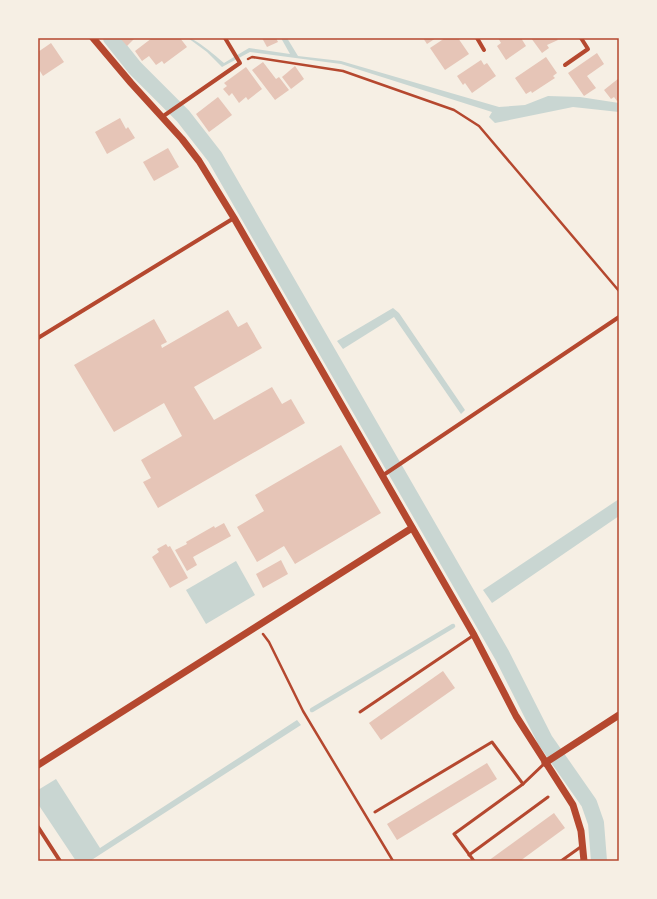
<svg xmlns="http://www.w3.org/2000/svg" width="657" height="899" font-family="'Public Sans',sans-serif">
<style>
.water{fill:#c9d6d2}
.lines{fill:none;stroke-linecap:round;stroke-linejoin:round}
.stream{stroke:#c9d6d2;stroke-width:4.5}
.canal{stroke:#c9d6d2;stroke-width:16}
.building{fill:#e6c5b7}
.path{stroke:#b5482f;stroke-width:2.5}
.service{stroke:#b5482f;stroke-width:3}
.minor{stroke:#b5482f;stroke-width:4}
.tertiary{stroke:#b5482f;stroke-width:7}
.neatline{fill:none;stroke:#b5482f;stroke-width:1.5}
</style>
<rect width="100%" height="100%" fill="#f6efe4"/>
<g class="water">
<path d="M188 38C195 38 217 57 224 63L249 48 290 54 281 38H287L298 56 341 61 499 107 525 105 548 96 580 97 619 103V112L573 107 495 123 489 117 492 112 341 64 250 52 222 67 207 52Z"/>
<polygon points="393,308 399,313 465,410 461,414 394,317 343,349 337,341"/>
<polygon points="619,499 619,516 492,603 483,590"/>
<polygon points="236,561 255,595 206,624 186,590"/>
<polygon points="297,720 301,725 90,861 76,861 38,804 38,790 56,779 100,848"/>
</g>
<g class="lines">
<polyline class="stream" points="312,710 453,626"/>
<polyline class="canal" points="111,38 135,68 183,116 215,157 502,655 545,740 589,803 596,823 599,861"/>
</g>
<g class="building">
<polygon points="120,38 135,38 127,46"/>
<polygon points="152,38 180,38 187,47 164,64 162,61 156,65 149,56 142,61 135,51"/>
<polygon points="262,38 276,38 278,42 267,47"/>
<polygon points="423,38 436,38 427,44"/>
<polygon points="445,38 458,38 469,54 445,70 430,48"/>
<polygon points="498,38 521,38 526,46 506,60 497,46 501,43"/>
<polygon points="531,38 556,38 558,40 547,45 549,48 542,53"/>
<polygon points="51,43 64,62 43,76 38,68 38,52"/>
<polygon points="597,53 604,64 587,76 596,88 584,96 568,73"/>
<polygon points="546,57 557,73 553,76 555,78 532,93 531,91 526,94 515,78"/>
<polygon points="481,60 484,65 487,63 496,76 472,93 465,83 463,85 457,76"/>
<polygon points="263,62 276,79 279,77 289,90 275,100 252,70"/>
<polygon points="295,66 304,79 291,89 282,77"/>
<polygon points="246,67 262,89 248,100 246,97 239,103 232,93 229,96 223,89 227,86 224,83"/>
<polygon points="619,78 619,99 617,101 614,97 611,99 604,90"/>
<polygon points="218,97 232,115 209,132 196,114"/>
<polygon points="120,118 126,129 128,127 135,138 107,154 95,132"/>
<polygon points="168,148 179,167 154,181 143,162"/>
<polygon points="228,310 238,327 247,322 262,348 194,387 214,420 272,387 282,404 291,399 305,423 158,508 143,482 151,478 141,460 182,436 164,403 114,432 74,365 154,319 167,342 161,345 162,348"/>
<polygon points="341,445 381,513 295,564 284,546 257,562 237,527 264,511 255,495"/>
<polygon points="224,523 231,536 193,557 197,565 187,571 175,550 187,544 186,542 214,526 215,528"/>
<polygon points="166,544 168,547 170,546 188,578 170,588 152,557 159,552 157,549"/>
<polygon points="281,560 288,574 263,588 256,574"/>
<polygon points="443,671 455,688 381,740 369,723"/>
<polygon points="487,763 497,779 397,840 387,824"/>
<polygon points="554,813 565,828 520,861 488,861"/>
</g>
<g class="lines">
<g class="path">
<polyline points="248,59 252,57 343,71 454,110 479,126 619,291"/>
<polyline points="263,634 269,642 303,711 393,861"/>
</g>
<g class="service">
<polyline points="360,712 474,635"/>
<polyline points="375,812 492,742 523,784"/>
<polyline points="469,855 548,797"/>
<polyline points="474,861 454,834 523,784 545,763"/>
<polyline points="561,861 582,846"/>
</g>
<g class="minor">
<polyline points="477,38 484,50"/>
<polyline points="565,65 588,49 581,38"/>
<polyline points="162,117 240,63 225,38"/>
<polyline points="38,338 234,218"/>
<polyline points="382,476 619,317"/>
<polyline points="38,827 60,861"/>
</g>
<g class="tertiary">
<polyline points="93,38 131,83 182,139 199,161 234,218 474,635 516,716 573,805 581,831 584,861"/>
<polyline points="545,763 619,715"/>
<polyline points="38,765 412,528"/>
</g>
</g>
<rect width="657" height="899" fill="none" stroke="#f6efe4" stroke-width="78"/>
<rect x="39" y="39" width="579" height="821" class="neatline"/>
</svg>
